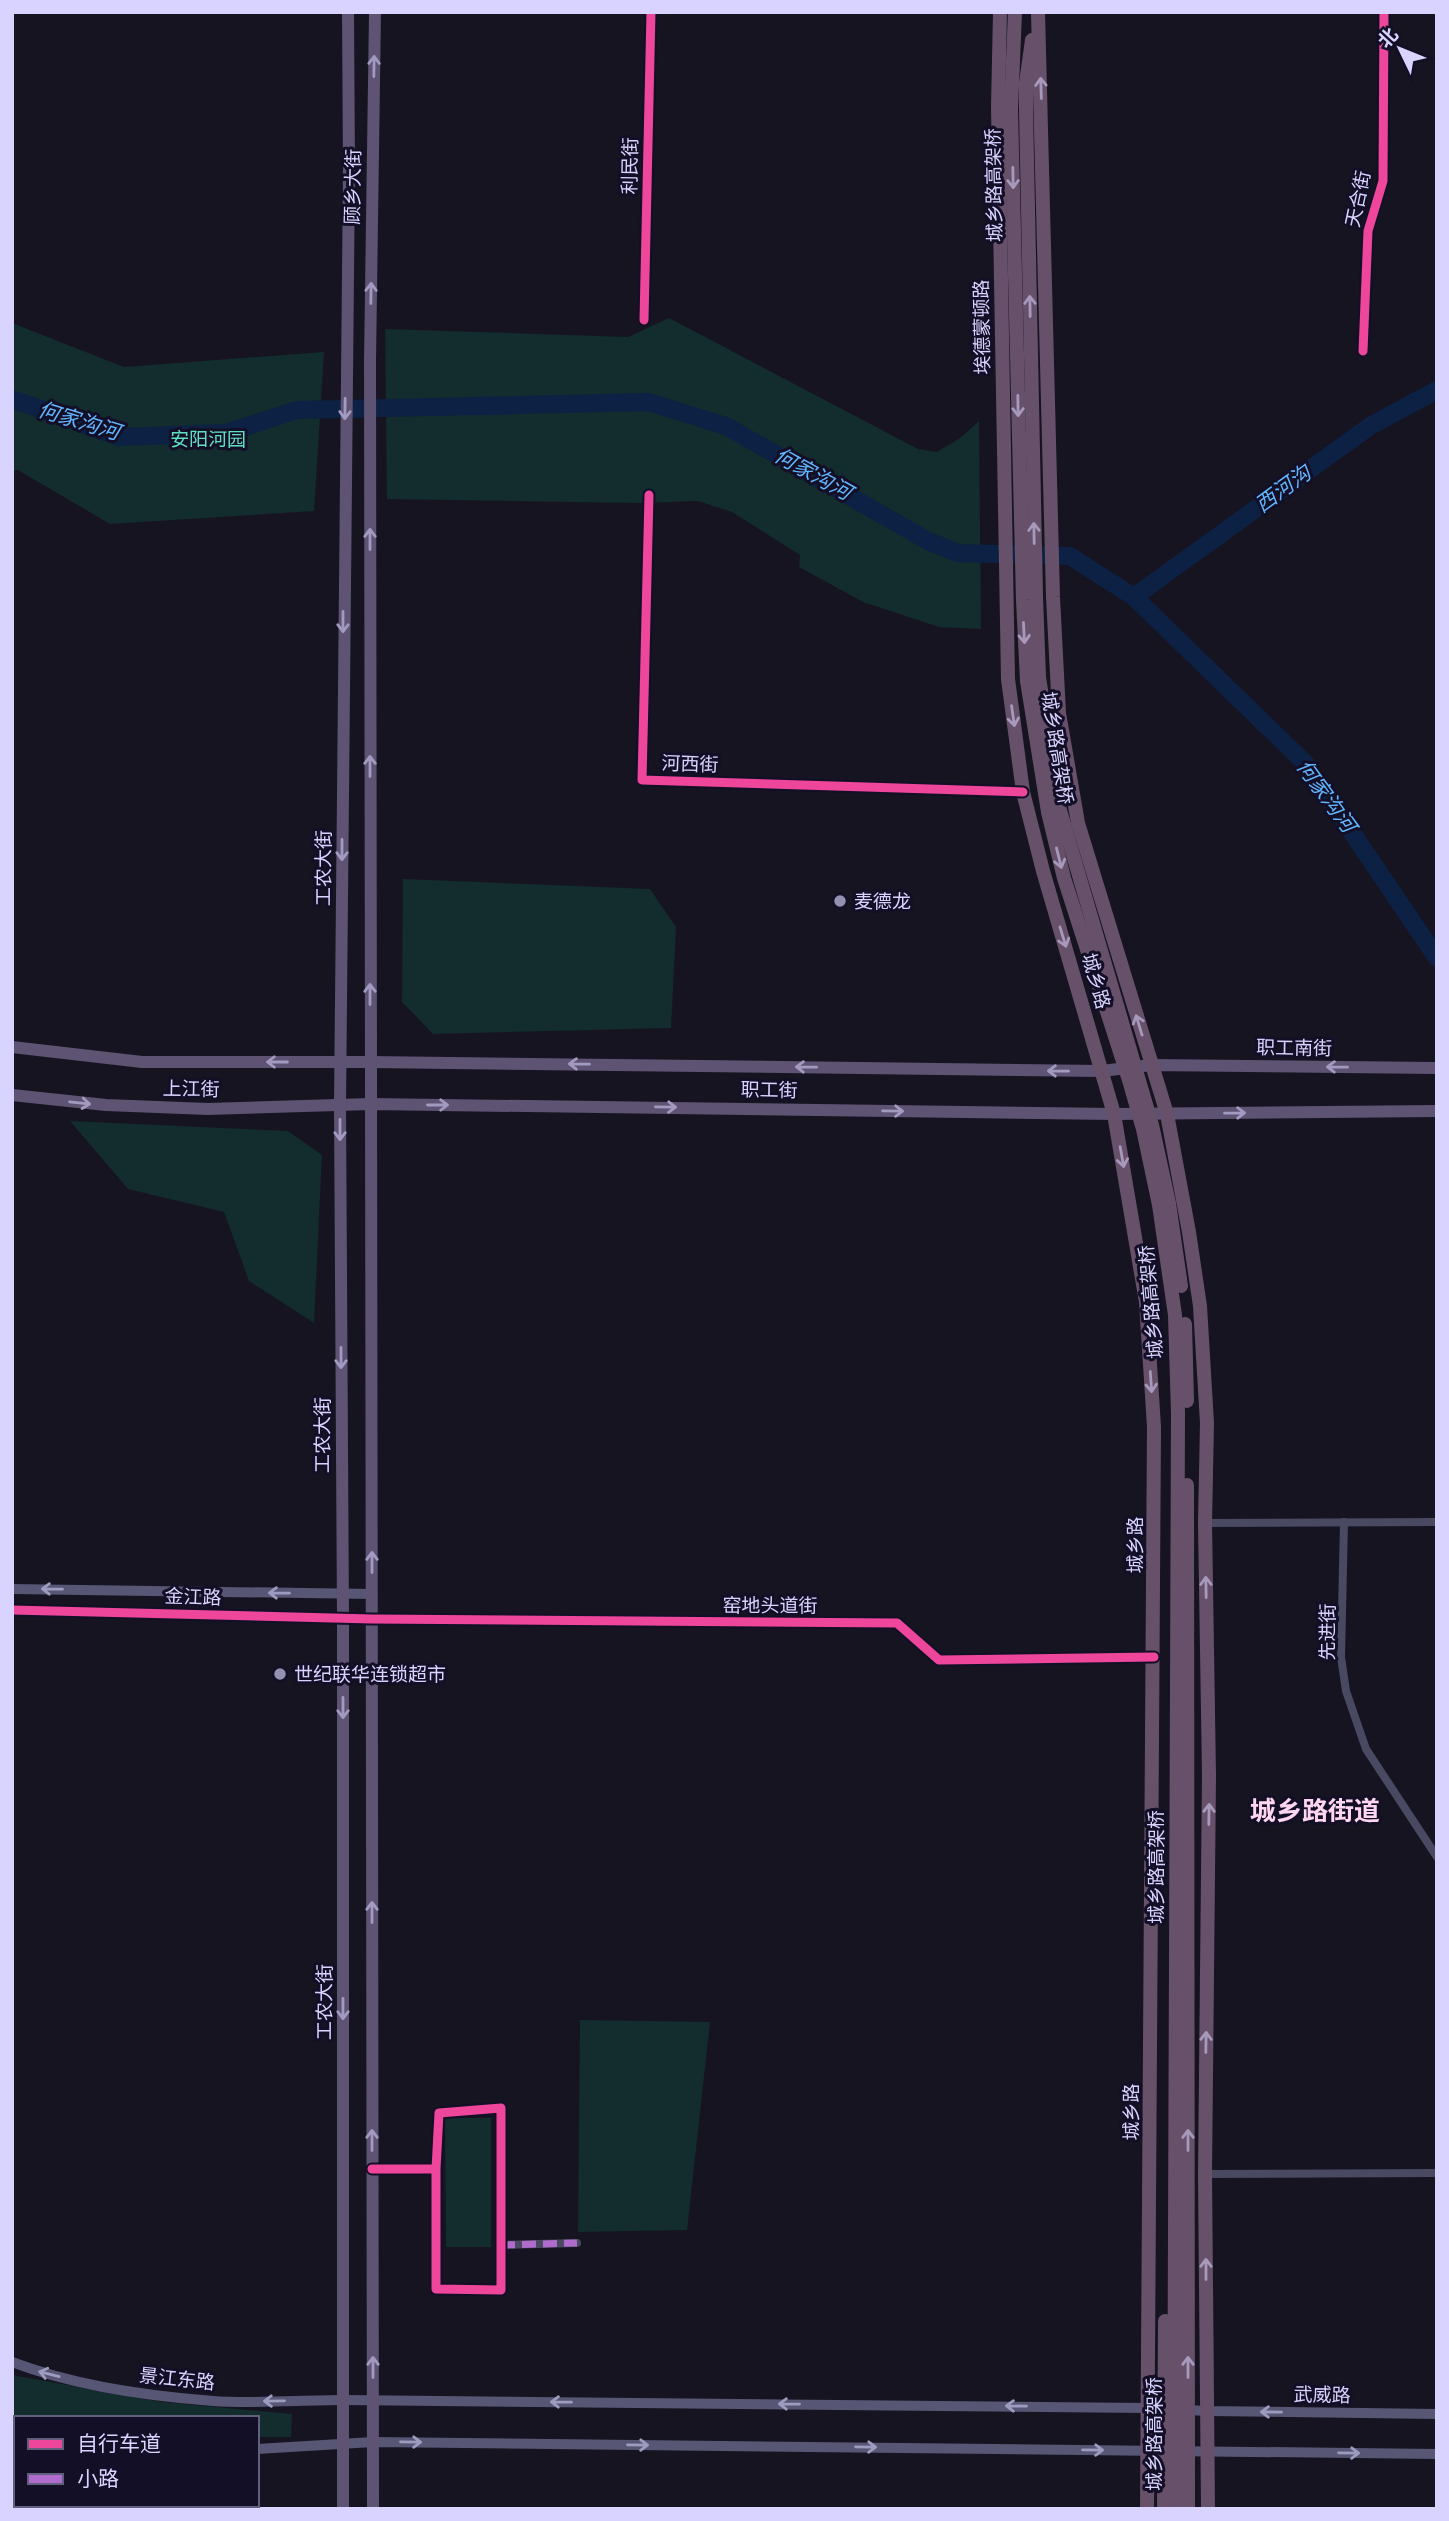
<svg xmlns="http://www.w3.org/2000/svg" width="1449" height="2521" font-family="Roboto,'Noto Sans SC',sans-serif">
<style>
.green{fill:#132c2d}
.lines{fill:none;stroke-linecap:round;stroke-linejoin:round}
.river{stroke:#0d2144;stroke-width:18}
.street{stroke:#4a4962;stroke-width:8}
.secondary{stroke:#575674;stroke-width:10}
.primary{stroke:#5e5373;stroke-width:12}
.highway{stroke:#67516a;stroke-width:14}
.highway-bridge{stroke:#67516a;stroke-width:14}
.quiet{stroke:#b06ccc;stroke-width:7;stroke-dasharray:14 7;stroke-linecap:butt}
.cycleway-casing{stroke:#130f26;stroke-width:13}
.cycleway{stroke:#ed469a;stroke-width:9}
.oneway{stroke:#a29ac0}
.oneway2{stroke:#a699bc}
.oneway3{stroke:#9e9bc0}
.poi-dot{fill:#9591b1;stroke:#130f26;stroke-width:2.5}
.labels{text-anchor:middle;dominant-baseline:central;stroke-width:6;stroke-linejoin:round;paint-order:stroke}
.street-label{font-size:19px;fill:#d9d4ff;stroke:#130f26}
.park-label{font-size:19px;fill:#5fe0c0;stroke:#130f26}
.poi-label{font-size:19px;fill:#d9d4ff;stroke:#130f26;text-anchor:start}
.water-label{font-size:21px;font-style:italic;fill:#62b6ff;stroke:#130f26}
.district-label{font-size:26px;font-weight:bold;fill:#ffd6f0;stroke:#130f26}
</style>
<rect width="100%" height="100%" fill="#161421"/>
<g class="green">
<polygon points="669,318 918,449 937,452 960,438 979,421 981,629 939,627 863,602 799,567 800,555 732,512 698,501 640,503 387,499 385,329 628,337"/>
<polygon points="12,323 124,367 324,352 314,511 110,524 18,470 12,471"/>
<polygon points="403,879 650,889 676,927 671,1028 433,1034 402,1002"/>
<polygon points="70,1121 288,1131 322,1155 314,1323 249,1281 224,1212 128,1189"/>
<polygon points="580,2020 710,2022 687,2230 578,2232"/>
<polygon points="445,2118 491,2118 491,2247 446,2247"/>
<polygon points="12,2375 162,2402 292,2414 291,2437 257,2437 257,2418 16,2418 16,2481 12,2482"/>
</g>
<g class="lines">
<g class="river">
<polyline points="12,399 119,437 226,433 297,410 648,402 726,426 930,542 958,553 1070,556 1134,597 1305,763 1437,958"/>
<polyline points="1134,597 1370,426 1437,390"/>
</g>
<g class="street">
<polyline points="644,320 651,12"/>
<polyline points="1363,351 1368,231 1383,181 1384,12"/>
<polyline points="649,495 642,780 1023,792"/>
<polyline points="1344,1522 1341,1657 1346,1691 1366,1749 1437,1857"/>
<polyline points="1205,1523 1437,1522"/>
<polyline points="372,1619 897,1623 939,1660 1154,1657"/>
<polyline points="372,2169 436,2169 436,2289 501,2290 501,2108 439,2113 436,2169"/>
<polyline points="1205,2174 1437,2173"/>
<polyline points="501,2245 577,2243"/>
<polyline points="96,2509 97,2505"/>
</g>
<g class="secondary">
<polyline points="12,1589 372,1594"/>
<polyline points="12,1610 372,1619"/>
<path d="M12 2362C75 2386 146 2396 213 2401 255 2404 300 2400 343 2400L1148 2408 1207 2411 1437 2414"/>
<polyline points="257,2449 373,2442 1437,2454"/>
<polyline points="12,2488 16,2487"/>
</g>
<g class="primary">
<polyline points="12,1047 142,1062 370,1062 1102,1071 1151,1065 1437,1068"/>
<polyline points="12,1095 106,1105 208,1109 370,1104 1114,1114 1437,1111"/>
<polyline points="343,2509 343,1619 340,1105 349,170 348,12"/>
<polyline points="373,2509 370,361 375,12"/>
</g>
<g class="highway">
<polyline points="1000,12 998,107 1008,679 1023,792 1043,871 1114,1114 1146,1302 1154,1427 1147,2509"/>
<polyline points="1038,12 1053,597 1059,713 1078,823 1167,1114 1189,1232 1200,1306 1207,1423 1205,1523 1209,1775 1205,2174 1208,2509"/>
<polyline points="1011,110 1015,12"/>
<polyline points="1026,111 1026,83 1032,40"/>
</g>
<g class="highway-bridge">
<polyline points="1011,110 1023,600 1027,681 1048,812 1064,878 1129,1080 1143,1129 1159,1205 1175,1315 1178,1413 1174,2509"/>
<polyline points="1026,111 1036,597 1039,677 1059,807 1152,1125 1169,1203 1181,1286"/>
<polyline points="1185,1324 1187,1401"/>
<polyline points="1187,1485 1188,2509"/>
<polyline points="1164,2509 1165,2321"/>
</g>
<g class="quiet">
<polyline points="501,2245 577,2243"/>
<polyline points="96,2509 97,2505"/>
</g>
<g class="cycleway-casing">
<g id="cycleway">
<polyline points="644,320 651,12"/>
<polyline points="1363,351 1368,231 1383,181 1384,12"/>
<polyline points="649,495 642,780 1023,792"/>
<polyline points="12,1610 372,1619 897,1623 939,1660 1154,1657"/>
<polyline points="372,2169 436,2169 436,2289 501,2290 501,2108 439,2113 436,2169"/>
</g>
</g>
<use href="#cycleway" class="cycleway"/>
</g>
<defs><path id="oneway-shaft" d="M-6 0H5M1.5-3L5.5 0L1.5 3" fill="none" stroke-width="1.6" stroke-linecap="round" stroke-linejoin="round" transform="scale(1.75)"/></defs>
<g class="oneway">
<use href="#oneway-shaft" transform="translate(374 66) rotate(-89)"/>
<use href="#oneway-shaft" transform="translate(371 293) rotate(-89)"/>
<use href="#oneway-shaft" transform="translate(345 409) rotate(91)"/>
<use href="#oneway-shaft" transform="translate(370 539) rotate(-90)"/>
<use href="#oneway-shaft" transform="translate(343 622) rotate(90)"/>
<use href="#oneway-shaft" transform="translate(370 766) rotate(-90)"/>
<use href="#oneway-shaft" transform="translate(342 850) rotate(90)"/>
<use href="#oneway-shaft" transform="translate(370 994) rotate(-90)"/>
<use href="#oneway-shaft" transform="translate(277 1062) rotate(180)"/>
<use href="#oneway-shaft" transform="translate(579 1064) rotate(-179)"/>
<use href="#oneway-shaft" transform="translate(806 1067) rotate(-179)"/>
<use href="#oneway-shaft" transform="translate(1337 1067) rotate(-179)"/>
<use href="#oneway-shaft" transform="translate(1058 1071) rotate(-179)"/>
<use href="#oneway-shaft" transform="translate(80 1103) rotate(6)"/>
<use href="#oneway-shaft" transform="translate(438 1105)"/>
<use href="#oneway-shaft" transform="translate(666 1107) rotate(1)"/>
<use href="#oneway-shaft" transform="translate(893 1111) rotate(1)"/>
<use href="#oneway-shaft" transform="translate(1235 1113) rotate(-1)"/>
<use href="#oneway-shaft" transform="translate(340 1130) rotate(90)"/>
<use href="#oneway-shaft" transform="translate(341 1358) rotate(90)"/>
<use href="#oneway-shaft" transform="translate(372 1562) rotate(-90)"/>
<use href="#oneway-shaft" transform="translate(343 1708) rotate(90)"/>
<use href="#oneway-shaft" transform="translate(372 1912) rotate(-90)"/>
<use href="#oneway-shaft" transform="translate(343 2009) rotate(90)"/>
<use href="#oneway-shaft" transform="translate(372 2140) rotate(-90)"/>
<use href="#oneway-shaft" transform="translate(373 2367) rotate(-90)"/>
</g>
<g class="oneway2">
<use href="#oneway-shaft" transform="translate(1041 88) rotate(-92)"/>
<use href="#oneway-shaft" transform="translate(1013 178) rotate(89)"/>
<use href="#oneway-shaft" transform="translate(1030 306) rotate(-91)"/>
<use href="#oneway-shaft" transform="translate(1018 406) rotate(89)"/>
<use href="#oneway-shaft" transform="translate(1034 533) rotate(-91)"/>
<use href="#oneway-shaft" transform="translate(1024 633) rotate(87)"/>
<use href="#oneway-shaft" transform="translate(1013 716) rotate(82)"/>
<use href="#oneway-shaft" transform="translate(1059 858) rotate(76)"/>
<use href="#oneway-shaft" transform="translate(1063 937) rotate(73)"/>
<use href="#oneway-shaft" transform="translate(1139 1025) rotate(-107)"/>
<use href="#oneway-shaft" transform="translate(1122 1157) rotate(80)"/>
<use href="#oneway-shaft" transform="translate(1151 1382) rotate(86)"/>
<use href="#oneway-shaft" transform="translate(1206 1587) rotate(-91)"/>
<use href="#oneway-shaft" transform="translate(1209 1814) rotate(-89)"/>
<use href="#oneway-shaft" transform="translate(1206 2042) rotate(-89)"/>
<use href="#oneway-shaft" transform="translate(1188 2140) rotate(-90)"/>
<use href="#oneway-shaft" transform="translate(1206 2269) rotate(-90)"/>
<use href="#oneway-shaft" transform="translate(1188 2367) rotate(-90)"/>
</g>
<g class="oneway3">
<use href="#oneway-shaft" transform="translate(52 1589) rotate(-179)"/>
<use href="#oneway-shaft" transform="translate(279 1593) rotate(-179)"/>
<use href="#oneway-shaft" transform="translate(49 2374) rotate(-166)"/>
<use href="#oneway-shaft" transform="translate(274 2401) rotate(179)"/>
<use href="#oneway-shaft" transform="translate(561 2402) rotate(-179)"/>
<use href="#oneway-shaft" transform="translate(789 2404) rotate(-179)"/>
<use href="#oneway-shaft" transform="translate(1016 2406) rotate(-179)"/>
<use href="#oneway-shaft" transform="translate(1271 2412) rotate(-179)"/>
<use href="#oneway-shaft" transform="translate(411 2442) rotate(1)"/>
<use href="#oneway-shaft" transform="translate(638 2445) rotate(1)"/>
<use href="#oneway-shaft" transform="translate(866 2447) rotate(1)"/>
<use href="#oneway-shaft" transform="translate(1093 2450) rotate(1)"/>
<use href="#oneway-shaft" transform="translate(1349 2453) rotate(1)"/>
</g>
<g class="poi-dot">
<circle cx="840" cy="901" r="7"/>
<circle cx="280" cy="1674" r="7"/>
</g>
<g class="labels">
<g class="street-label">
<text transform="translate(630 166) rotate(-89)">利民街</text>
<text transform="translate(994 185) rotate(-91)">城乡路高架桥</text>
<text transform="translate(353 187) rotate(-89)">顾乡大街</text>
<text transform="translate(1358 199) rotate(-78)">天合街</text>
<text transform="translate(982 327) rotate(-91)">埃德蒙顿路</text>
<text transform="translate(1057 748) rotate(81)">城乡路高架桥</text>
<text transform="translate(690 764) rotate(2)">河西街</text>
<text transform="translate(323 868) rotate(-90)">工农大街</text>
<text transform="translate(1096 981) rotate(74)">城乡路</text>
<text transform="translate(1294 1048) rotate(1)">职工南街</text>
<text transform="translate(191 1089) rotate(1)">上江街</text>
<text transform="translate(769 1090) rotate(1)">职工街</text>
<text transform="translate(1151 1302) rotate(-95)">城乡路高架桥</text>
<text transform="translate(322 1435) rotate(-90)">工农大街</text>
<text transform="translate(1135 1545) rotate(-90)">城乡路</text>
<text transform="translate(193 1597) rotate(2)">金江路</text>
<text x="770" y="1605">窑地头道街</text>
<text transform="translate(1327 1632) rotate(-90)">先进街</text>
<text transform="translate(1156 1867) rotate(-90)">城乡路高架桥</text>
<text transform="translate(324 2002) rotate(-90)">工农大街</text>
<text transform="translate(1131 2112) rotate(-90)">城乡路</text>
<text transform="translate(177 2379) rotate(6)">景江东路</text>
<text transform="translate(1322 2395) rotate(1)">武威路</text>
<text transform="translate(1154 2434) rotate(-90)">城乡路高架桥</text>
</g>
<g class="park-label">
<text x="208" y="439">安阳河园</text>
</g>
<g class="poi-label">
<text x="854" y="901">麦德龙</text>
<text x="294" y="1674">世纪联华连锁超市</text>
</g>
<g class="water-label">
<text transform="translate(79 421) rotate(17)">何家沟河</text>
<text transform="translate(813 474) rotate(29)">何家沟河</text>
<text transform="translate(1283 489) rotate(-36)">西河沟</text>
<text transform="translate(1326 796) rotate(54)">何家沟河</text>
</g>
<g class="district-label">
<text x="1315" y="1811">城乡路街道</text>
</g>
</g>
<rect width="1449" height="2521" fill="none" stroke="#d9d4ff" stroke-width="28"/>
<rect x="14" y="2416" width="245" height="91" fill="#130f26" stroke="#625e7d" stroke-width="2"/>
<rect x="28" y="2439" width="35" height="10" fill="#ed469a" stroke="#625e7d" stroke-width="2"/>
<text x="77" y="2451" font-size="21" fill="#d9d4ff">自行车道</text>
<rect x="28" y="2474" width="35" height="10" fill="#b06ccc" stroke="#625e7d" stroke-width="2"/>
<text x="77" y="2486" font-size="21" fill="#d9d4ff">小路</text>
<g transform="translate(1400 49) rotate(313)" stroke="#130f26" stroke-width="5" paint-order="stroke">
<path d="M0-5L12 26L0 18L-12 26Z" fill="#d9d4ff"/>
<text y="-10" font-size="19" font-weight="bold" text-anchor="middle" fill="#d9d4ff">北</text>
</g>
</svg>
